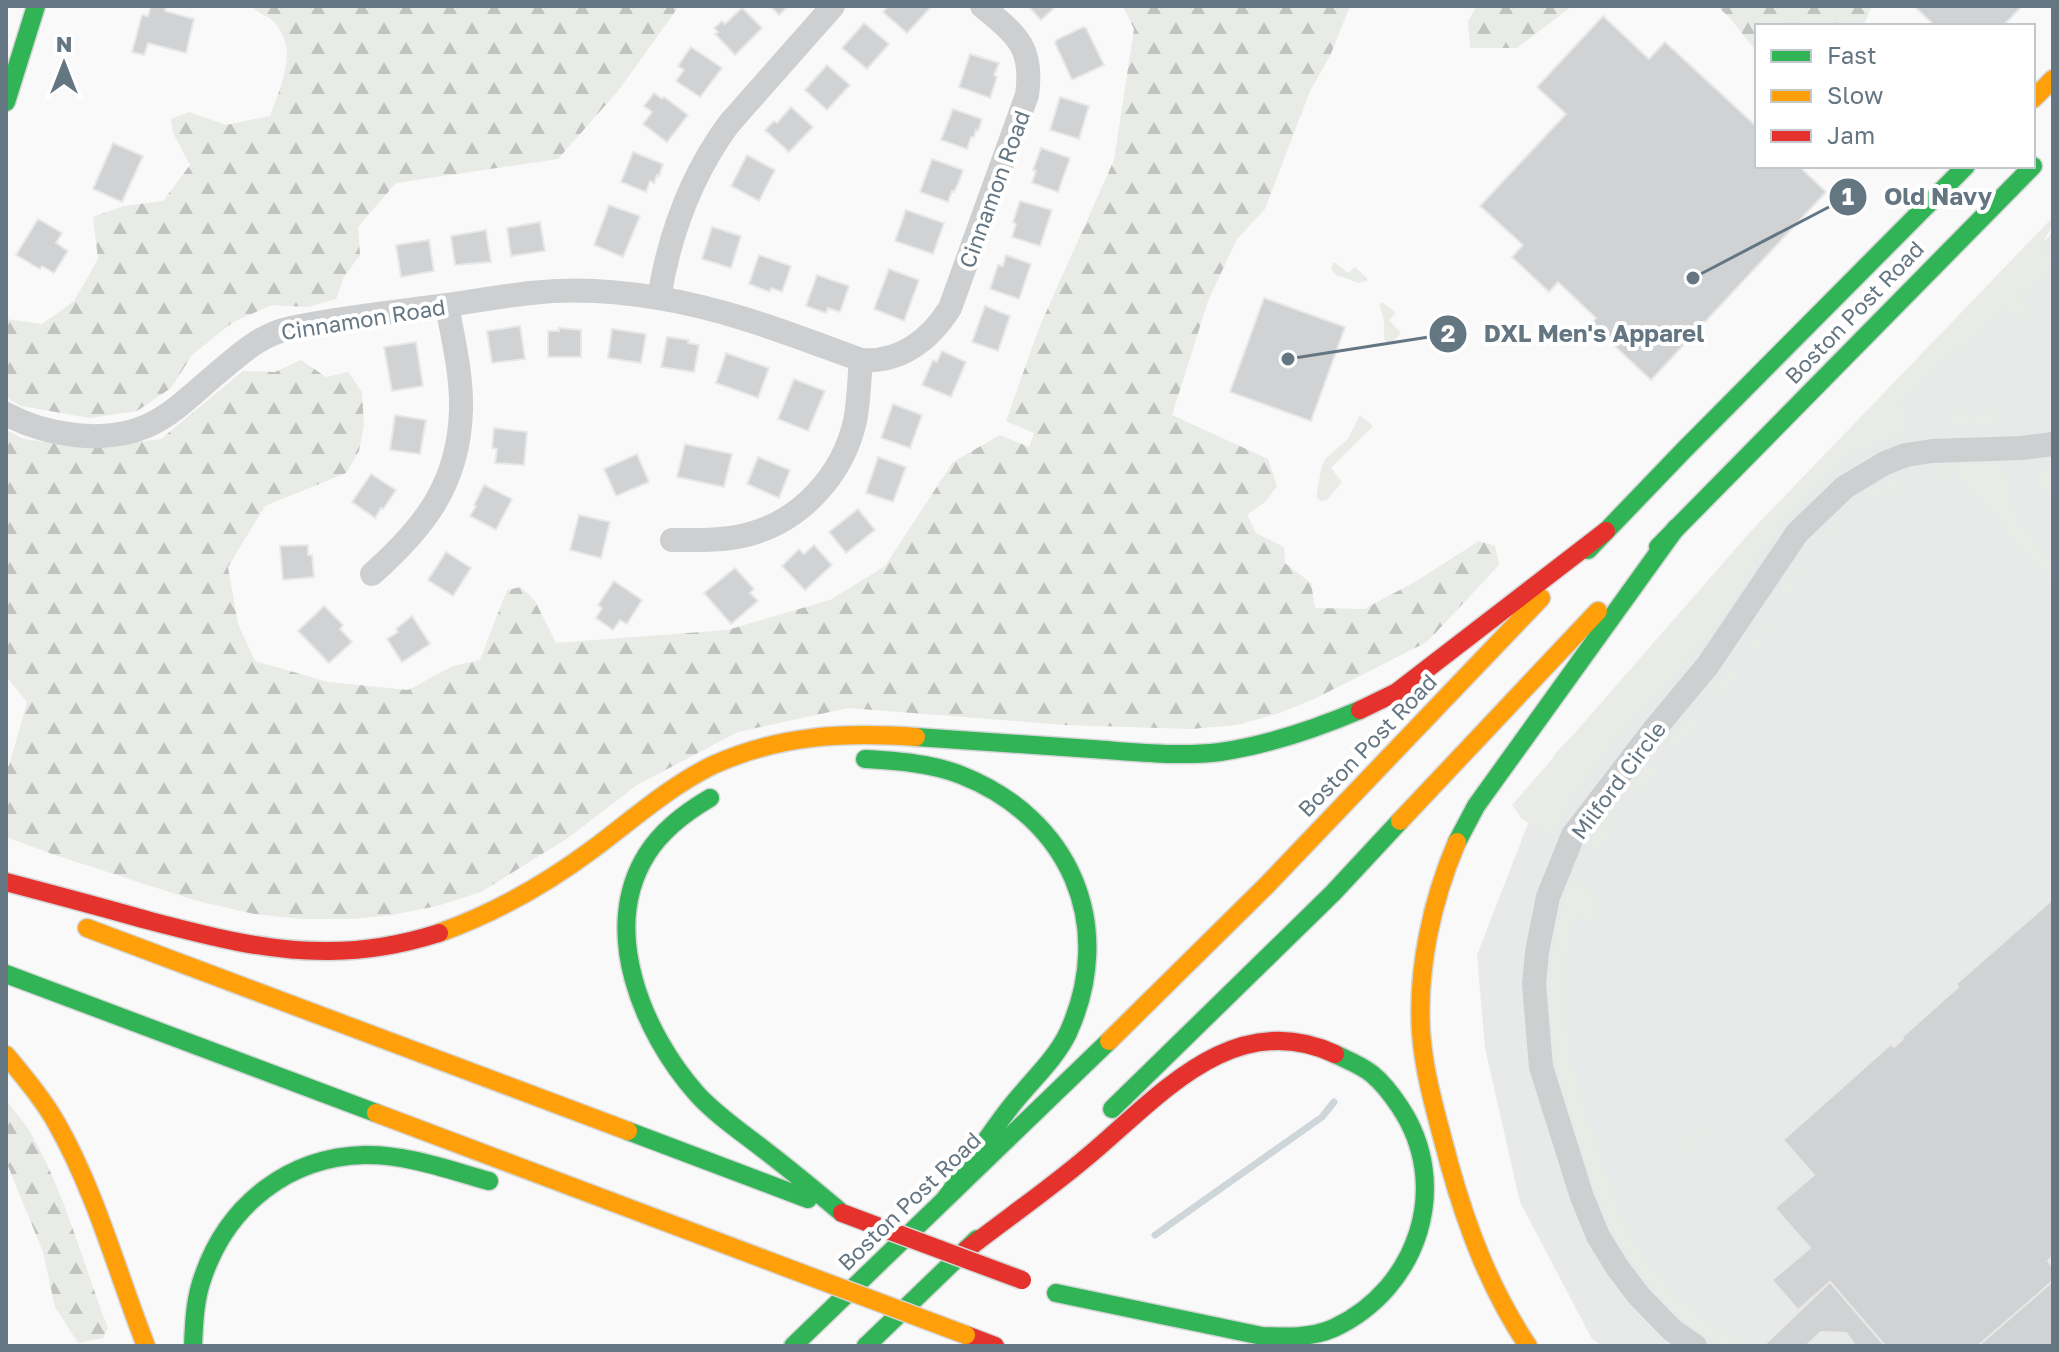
<svg xmlns="http://www.w3.org/2000/svg" width="2059" height="1352" font-family="'Golos Text',sans-serif">
<style>
.built{fill:#e8e9e9}
.grass{fill:#e8ebe6}
.forest{fill:url(#forest-firs)}
.lines{fill:none;stroke-linecap:round;stroke-linejoin:round}
.stream{stroke:#ced6d9;stroke-width:7}
.building{fill:#d0d2d3;stroke:#e8e8e8;stroke-width:2}
.fast-casing{stroke:#d5d6d7;stroke-width:21}
.slow-casing{stroke:#d5d6d7;stroke-width:21}
.jam-casing{stroke:#d5d6d7;stroke-width:21}
.street{stroke:#cecfd0;stroke-width:24}
.fast{stroke:#30b455;stroke-width:18}
.slow{stroke:#ff9f0a;stroke-width:18}
.jam{stroke:#e5322d;stroke-width:18}
.slow-bridge-casing{stroke:#d5d6d6;stroke-width:21;stroke-linecap:butt}
.jam-bridge-casing{stroke:#d5d6d6;stroke-width:21;stroke-linecap:butt}
.slow-bridge{stroke:#ff9f0a;stroke-width:18}
.jam-bridge{stroke:#e5322d;stroke-width:18}
.labels{text-anchor:middle;dominant-baseline:central;stroke-width:8;stroke-linejoin:round;paint-order:stroke}
.street-label{font-size:22px;fill:#657683;stroke:#fff}
.leader{fill:none;stroke:#657683;stroke-width:3}
.callout-dot{fill:#657683;stroke:#fff;stroke-width:3}
.mark-label{font-size:24px;text-anchor:middle;font-weight:bold;fill:#fff}
.callout-label{font-size:24px;text-anchor:middle;font-weight:bold;fill:#657683;stroke:#fff;stroke-width:8;stroke-linejoin:round;paint-order:stroke}
</style>
<defs>
<pattern id="forest-firs" width="22" height="20" patternUnits="userSpaceOnUse" patternTransform="scale(2)"><rect width="22" height="20" fill="#e8ebe6"/><path d="M5 1l3.5 6h-7zM16 11l3.5 6h-7z" fill="#c0c3c0"/></pattern>
</defs>
<rect width="100%" height="100%" fill="#f9f9f9"/>
<polygon class="built" points="2053,232 2053,1346 1603,1346 1592,1339 1520,1202 1485,1048 1477,955 1555,754"/>
<g class="grass">
<path d="M2053 217C2053 230 2046 234 2042 246L2047 253 2053 256V264L2019 296 2030 309 2029 312 2019 320H2016L2004 309 1900 400 1911 414 1900 435 1883 440 1848 457 1817 485 1762 548 1731 603 1708 637 1609 747 1570 801 1550 838 1522 819 1512 805 1751 531Z"/>
<polygon points="1333,263 1336,263 1348,273 1355,267 1367,278 1367,281 1359,283 1336,275 1331,269"/>
<path d="M1381 303H1384L1396 313 1389 320 1401 333 1391 344H1386C1381 331 1388 323 1379 306Z"/>
<polygon points="1993,405 2002,416 1986,426 1956,427 1949,420 1952,412 1959,409 1971,423"/>
<polygon points="1360,415 1373,426 1331,468 1342,482 1327,500 1321,501 1317,498 1317,494 1321,469 1325,459 1348,439"/>
<path d="M2053 461V495H2044C2037 485 2037 472 2046 463Z"/>
<polygon points="1995,464 2001,466 2006,471 2009,500 2017,521 2053,565 2053,584 1952,468 1939,480 1936,478 1934,468 1941,465"/>
<polygon points="1894,477 1902,487 1888,498 1882,492 1867,502 1864,497 1866,492"/>
<polygon points="1842,515 1847,516 1849,521 1822,543 1820,542 1821,536"/>
<polygon points="1802,562 1808,567 1795,579 1800,588 1786,597 1781,591 1782,587 1799,563"/>
<polygon points="1766,618 1769,618 1774,621 1761,634 1766,642 1753,652 1751,652 1749,645"/>
<polygon points="1729,671 1736,672 1739,677 1711,700 1709,696 1710,692"/>
<polygon points="1689,718 1694,718 1699,725 1671,748 1669,745 1670,739"/>
<polygon points="1650,764 1657,770 1657,773 1632,795 1629,795 1628,787 1647,766"/>
<path d="M1611 813 1617 820 1604 831 1609 837V840L1595 850C1585 838 1599 825 1607 814Z"/>
<path d="M1578 881C1593 889 1600 905 1592 921L1575 917C1572 931 1568 945 1566 959 1558 1026 1577 1089 1599 1151 1608 1176 1614 1202 1625 1226 1651 1278 1694 1320 1745 1346 1737 1346 1727 1348 1721 1345 1710 1341 1699 1332 1690 1325 1656 1297 1627 1260 1608 1220 1596 1194 1588 1166 1579 1139 1567 1103 1554 1065 1551 1027 1547 993 1550 957 1558 924 1562 909 1564 888 1578 881Z"/>
<polygon points="1708,1123 1713,1128 1711,1132 1690,1150 1683,1149 1682,1146"/>
</g>
<g class="forest">
<path d="M253 6H679L618 91 558 159 396 183 358 227 360 255 344 277 336 299 308 307 272 305 233 322 192 355 171 388 137 411 90 418 21 406 6 397V319L42 324 74 301 98 259 93 217 124 206 163 201 190 165 173 133 171 119 189 112 226 125 270 116C281 85 300 49 273 21 266 14 258 15 253 6Z"/>
<polygon points="1123,6 1350,6 1330,56 1310,91 1265,209 1237,239 1208,301 1172,415 1268,459 1277,486 1266,501 1247,515 1256,533 1284,547 1285,563 1311,583 1315,608 1364,609 1415,582 1479,541 1495,546 1499,565 1427,642 1314,699 1280,713 1236,725 1191,729 1065,725 848,708 738,732 637,785 568,838 481,892 437,906 392,915 351,919 300,919 254,914 194,900 52,854 6,837 6,766 9,766 27,702 6,676 6,430 24,439 87,448 161,439 243,371 275,372 301,360 326,377 348,372 362,392 364,425 359,451 346,473 265,506 228,567 238,624 255,661 328,682 408,690 453,666 480,660 507,590 521,587 535,601 556,643 727,630 830,600 885,566 953,462 1000,435 1029,447 1034,433 1006,421 1039,328 1114,160 1134,29"/>
<polygon points="1477,6 1572,6 1517,48 1470,48 1468,21"/>
<polygon points="1717,6 1872,6 1863,26 1757,26 1757,52 1729,17"/>
<path d="M6 1100C15 1112 25 1123 32 1135 66 1196 83 1264 108 1328L103 1338 78 1343 55 1307 43 1252 6 1161Z"/>
</g>
<g class="lines">
<polyline class="stream" points="1155,1235 1322,1117 1334,1102"/>
</g>
<g class="building">
<polygon points="151,6 166,6 165,11 194,19 186,53 148,43 144,55 132,52 142,15 148,16"/>
<polygon points="770,6 788,6 779,15"/>
<polygon points="888,6 930,6 931,7 907,33 883,12"/>
<polygon points="1028,6 1056,6 1041,20"/>
<polygon points="1914,6 2022,6 2003,26 1929,26 1932,23"/>
<polygon points="742,8 762,28 735,55 715,34 718,32 714,28 722,21 725,24"/>
<polygon points="1603,16 1649,59 1665,42 1757,127 1757,166 1799,166 1826,192 1651,380 1591,324 1596,318 1558,282 1549,292 1512,257 1523,245 1480,206 1566,114 1537,87"/>
<polygon points="864,23 889,44 867,69 842,48"/>
<polygon points="1083,27 1086,28 1104,65 1072,80 1055,43 1056,40"/>
<polygon points="691,47 722,68 700,97 676,81 684,70 678,66"/>
<polygon points="970,54 999,63 994,75 997,77 990,98 959,87"/>
<polygon points="827,65 850,85 827,110 805,90"/>
<polygon points="654,93 662,99 664,97 688,115 667,142 643,124 652,112 644,106"/>
<polygon points="1060,97 1089,106 1079,139 1050,130"/>
<polygon points="791,107 813,127 789,152 765,130 774,121 777,123"/>
<polygon points="953,109 982,119 978,131 976,130 974,137 971,137 967,149 941,140"/>
<polygon points="113,143 143,156 122,202 93,189"/>
<polygon points="1041,148 1070,158 1058,192 1032,183 1036,171 1033,170"/>
<polygon points="633,152 663,164 659,176 657,175 654,183 650,181 646,192 621,182"/>
<polygon points="747,155 775,170 759,201 731,186"/>
<polygon points="932,159 963,170 958,184 954,192 952,191 948,202 920,192"/>
<polygon points="1020,201 1052,210 1040,246 1012,237 1016,224 1013,222"/>
<polygon points="609,205 640,216 623,257 594,245"/>
<polygon points="906,210 944,223 933,254 895,241"/>
<polygon points="38,219 62,233 56,243 68,251 54,273 42,266 40,269 16,255"/>
<polygon points="540,222 545,251 511,256 507,228"/>
<polygon points="712,227 741,236 731,268 702,259"/>
<polygon points="486,230 491,262 455,265 451,236"/>
<polygon points="429,240 434,271 401,277 396,245"/>
<polygon points="759,255 791,266 782,292 771,288 770,292 749,284"/>
<polygon points="1006,255 1031,264 1019,299 990,289 998,265 1003,266"/>
<polygon points="889,269 919,280 904,321 874,309"/>
<polygon points="817,275 849,286 840,312 828,308 826,313 806,306"/>
<polygon points="1264,298 1345,327 1311,421 1230,392"/>
<polygon points="985,306 1010,316 998,351 972,342"/>
<polygon points="520,326 525,359 492,363 487,331"/>
<polygon points="559,328 581,330 581,357 548,357 548,331 559,331"/>
<polygon points="612,329 646,334 641,363 608,358"/>
<polygon points="667,337 689,340 688,343 699,345 694,372 661,367"/>
<polygon points="416,342 423,386 392,391 384,347"/>
<polygon points="942,351 966,362 951,397 922,385 933,360 937,362"/>
<polygon points="726,353 769,368 758,398 716,383"/>
<polygon points="794,379 825,391 808,431 778,419"/>
<polygon points="893,404 922,415 910,448 881,438"/>
<polygon points="395,415 426,420 420,454 390,450"/>
<polygon points="494,428 527,432 524,465 495,463 497,449 492,448"/>
<polygon points="685,444 732,454 724,487 677,477"/>
<polygon points="637,454 649,482 616,496 604,469"/>
<polygon points="758,457 790,470 779,498 747,484"/>
<polygon points="878,457 906,467 893,502 866,493"/>
<polygon points="371,474 396,490 383,509 381,508 375,518 352,502"/>
<polygon points="484,485 512,499 496,530 470,516 476,506 474,505"/>
<polygon points="858,509 875,530 846,553 829,532"/>
<polygon points="579,515 610,522 601,558 570,550"/>
<polygon points="308,545 308,555 312,555 314,577 283,580 280,546"/>
<polygon points="814,545 832,565 805,590 782,566 799,549 804,554"/>
<polygon points="446,552 471,568 453,596 428,580"/>
<polygon points="735,568 754,589 750,593 758,601 731,624 704,593"/>
<polygon points="614,581 642,600 627,624 620,620 613,630 596,618 602,608 598,605"/>
<polygon points="324,606 343,625 340,629 352,642 329,663 298,631"/>
<polygon points="412,616 430,644 402,662 387,639 398,632 396,629"/>
<polygon points="2053,899 2053,1256 2048,1261 2053,1267 2053,1281 1978,1346 1885,1346 1830,1282 1798,1310 1772,1280 1810,1248 1775,1208 1814,1175 1783,1140 1891,1044 1894,1047 1903,1039 1901,1038 1958,987 1956,984"/>
<polygon points="2053,1281 2053,1346 1978,1346"/>
<polygon points="1830,1282 1885,1346 1856,1346 1846,1333 1821,1332 1806,1346 1763,1346"/>
</g>
<g class="lines">
<g class="fast-casing">
<g id="fast">
<polyline points="6,102 36,6"/>
<polyline points="1658,547 2033,166"/>
<polyline points="1588,550 1684,450 1966,166"/>
<path d="M916 737C974 741 1033 745 1092 749 1135 752 1178 757 1220 752 1268 745 1315 729 1360 710"/>
<path d="M865 759C897 761 931 763 961 775 1070 818 1117 925 1068 1033 1055 1060 1030 1082 1012 1105 988 1135 968 1168 945 1199"/>
<path d="M710 798C686 812 662 830 647 854 599 930 643 1033 697 1094 717 1116 743 1133 767 1152 792 1171 817 1192 842 1213"/>
<polyline points="1457,842 1476,806 1676,528"/>
<polyline points="6,974 376,1113"/>
<polyline points="1112,1109 1333,893 1400,821"/>
<polyline points="628,1131 808,1199"/>
<path d="M1056 1293 1262 1336C1286 1337 1312 1338 1334 1328 1419 1288 1452 1185 1400 1107 1392 1095 1383 1083 1372 1074 1361 1065 1347 1060 1335 1054"/>
<path d="M193 1346C194 1322 195 1297 204 1274 229 1204 289 1157 364 1155 406 1154 449 1170 489 1181"/>
<polyline points="793,1346 1109,1041"/>
<polyline points="866,1346 977,1239"/>
<polyline points="866,1346 867,1345"/>
</g>
</g>
<g class="slow-casing">
<g id="slow">
<polyline points="2033,99 2053,79"/>
<polyline points="1400,821 1598,611"/>
<path d="M1457 842C1432 900 1417 969 1421 1032 1424 1076 1438 1120 1449 1163 1467 1228 1490 1289 1528 1346"/>
<polyline points="87,928 628,1131"/>
<path d="M439 933C495 913 546 884 593 849 632 820 670 786 713 765 780 735 843 732 916 737"/>
<polyline points="1109,1041 1266,886 1541,598"/>
<path d="M6 1055C24 1077 43 1099 57 1124 96 1193 117 1272 146 1346"/>
<polyline points="376,1113 785,1267"/>
</g>
</g>
<g class="jam-casing">
<g id="jam">
<polyline points="1360,710 1397,692 1606,531"/>
<path d="M6 882C52 894 97 906 143 919 204 935 266 952 330 951 367 951 404 944 439 933"/>
<path d="M966 1250C1006 1219 1048 1190 1087 1157 1157 1099 1232 1006 1335 1054"/>
<polyline points="966,1335 995,1346"/>
</g>
</g>
<g class="street">
<path d="M659 298C669 236 691 176 728 125L833 6"/>
<path d="M6 414C45 435 104 445 147 426 172 415 194 393 215 375 239 355 259 335 291 328 342 317 395 312 447 305 475 301 503 296 531 293 573 288 617 291 658 298 728 309 795 336 861 360 900 363 930 340 950 308L1027 95C1034 46 1016 35 982 6"/>
<path d="M672 540C697 540 722 541 746 535 800 522 843 475 855 421 859 401 859 380 861 360"/>
<path d="M372 574C425 527 459 483 461 410 462 375 453 339 447 305"/>
<polyline points="1695,1346 1672,1330 1639,1296 1617,1267 1598,1236 1582,1197 1541,1067 1534,984 1537,952 1548,897 1573,835 1653,731 1708,665 1797,533 1845,487 1885,463 1906,455 1932,451 2021,448 2053,444"/>
</g>
<use href="#fast" class="fast"/>
<use href="#slow" class="slow"/>
<use href="#jam" class="jam"/>
<g class="slow-bridge-casing">
<polyline id="slow-bridge" points="785,1267 966,1335"/>
</g>
<g class="jam-bridge-casing">
<polyline id="jam-bridge" points="842,1213 1022,1280"/>
</g>
<use href="#slow-bridge" class="slow-bridge"/>
<use href="#jam-bridge" class="jam-bridge"/>
</g>
<g class="labels">
<g class="street-label">
<text transform="translate(994 189) rotate(-70)">Cinnamon Road</text>
<text transform="translate(1854 312) rotate(-46)">Boston Post Road</text>
<text transform="translate(363 319) rotate(-9)">Cinnamon Road</text>
<text transform="translate(1367 745) rotate(-46)">Boston Post Road</text>
<text transform="translate(1618 780) rotate(-53)">Milford Circle</text>
<text transform="translate(909 1201) rotate(-44)">Boston Post Road</text>
</g>
</g>
<path class="leader" d="M1693 278L1848 197M1288 359L1448 334"/>
<g class="callout-dot">
<circle cx="1693" cy="278" r="8"/>
<circle cx="1288" cy="359" r="8"/>
<circle cx="1848" cy="197" r="20"/>
<circle cx="1448" cy="334" r="20"/>
</g>
<g class="mark-label">
<text x="1848" y="205">1</text>
<text x="1448" y="342">2</text>
</g>
<g class="callout-label">
<text x="1938" y="205">Old Navy</text>
<text x="1594" y="342">DXL Men's Apparel</text>
</g>
<rect width="2059" height="1352" fill="none" stroke="#657683" stroke-width="16"/>
<rect x="1755" y="24" width="280" height="144" fill="#ffffff" stroke="#c1c8cd" stroke-width="2"/>
<rect x="1771" y="50" width="40" height="12" fill="#30b455" stroke="#c1c8cd" stroke-width="2"/>
<text x="1827" y="64" font-size="24" fill="#657683">Fast</text>
<rect x="1771" y="90" width="40" height="12" fill="#ff9f0a" stroke="#c1c8cd" stroke-width="2"/>
<text x="1827" y="104" font-size="24" fill="#657683">Slow</text>
<rect x="1771" y="130" width="40" height="12" fill="#e5322d" stroke="#c1c8cd" stroke-width="2"/>
<text x="1827" y="144" font-size="24" fill="#657683">Jam</text>
<g transform="translate(64 64)" stroke="#ffffff" stroke-width="6" paint-order="stroke">
<path d="M0-6L14 30L0 20L-14 30Z" fill="#657683"/>
<text y="-12" font-size="22" font-weight="bold" text-anchor="middle" fill="#657683">N</text>
</g>
</svg>
